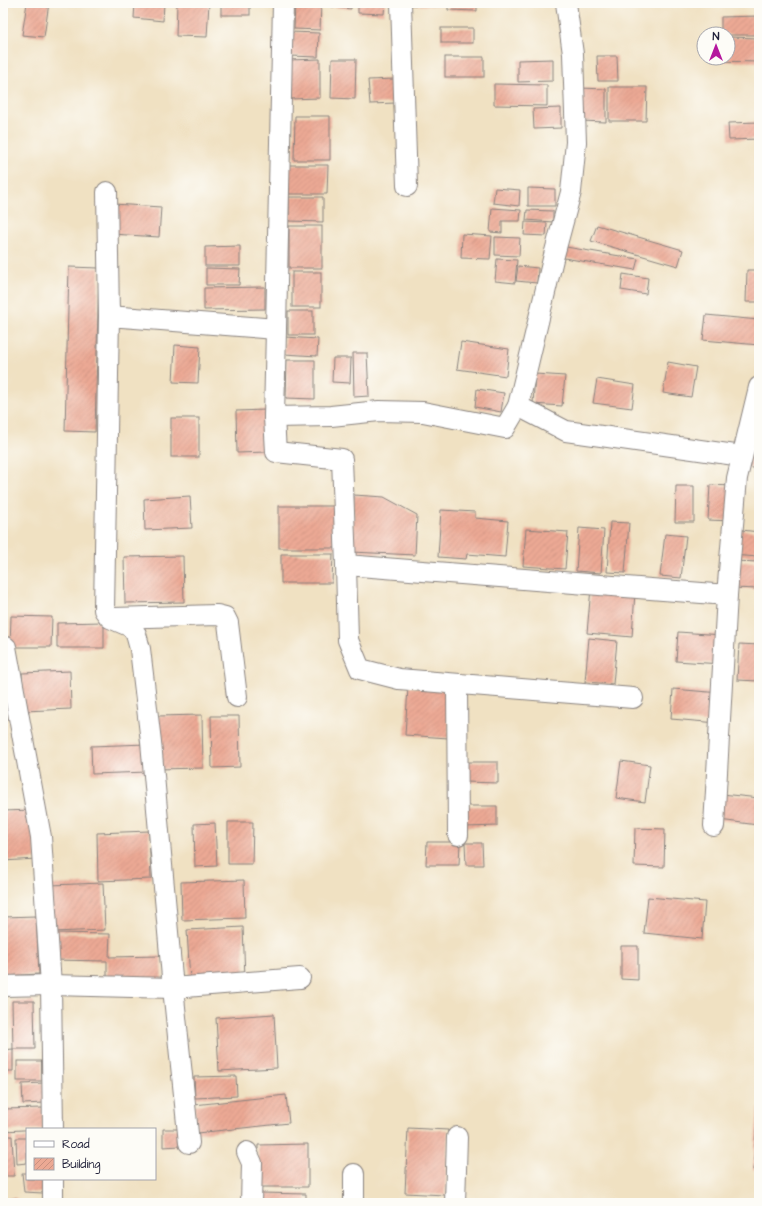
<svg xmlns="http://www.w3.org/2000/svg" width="762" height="1206" font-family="'Architects Daughter',sans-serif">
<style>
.building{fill:url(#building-hatch)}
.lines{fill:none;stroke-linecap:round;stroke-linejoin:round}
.street-casing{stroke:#89827e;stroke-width:22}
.street{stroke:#fff;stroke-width:20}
</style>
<defs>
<pattern id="building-hatch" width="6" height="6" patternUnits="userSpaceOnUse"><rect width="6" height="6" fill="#eca994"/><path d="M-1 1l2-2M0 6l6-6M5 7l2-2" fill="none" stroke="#ca9180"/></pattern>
</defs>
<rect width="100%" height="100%" fill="#fdfcf7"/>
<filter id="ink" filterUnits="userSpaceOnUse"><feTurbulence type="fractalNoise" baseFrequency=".025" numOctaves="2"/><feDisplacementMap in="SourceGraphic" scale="8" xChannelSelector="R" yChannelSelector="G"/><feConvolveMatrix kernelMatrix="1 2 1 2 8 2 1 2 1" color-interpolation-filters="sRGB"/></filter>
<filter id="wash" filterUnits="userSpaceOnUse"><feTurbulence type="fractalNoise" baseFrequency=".012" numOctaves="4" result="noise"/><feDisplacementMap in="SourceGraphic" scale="16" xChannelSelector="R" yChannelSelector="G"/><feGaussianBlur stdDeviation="0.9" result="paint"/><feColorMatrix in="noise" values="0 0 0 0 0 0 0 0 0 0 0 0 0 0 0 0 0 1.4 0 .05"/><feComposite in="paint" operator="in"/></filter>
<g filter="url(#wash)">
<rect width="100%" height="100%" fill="#f0e1c2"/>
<g id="blocks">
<g class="building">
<polygon points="27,3 49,3 44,37 22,35"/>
<polygon points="135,3 164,3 163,21 134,18"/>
<polygon points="177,3 209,3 207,37 176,36"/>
<rect x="221" y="3" width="29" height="12"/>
<polygon points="295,3 321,3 320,30 294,29"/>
<polygon points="325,3 351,3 351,9 325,6"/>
<polygon points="358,3 385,3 384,14 358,13"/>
<polygon points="410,3 443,3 443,6 410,5"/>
<polygon points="448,3 477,3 477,11 448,10"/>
<polygon points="759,16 759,35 728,35 728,34 721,34 721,17"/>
<rect x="441" y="28" width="32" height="15"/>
<polygon points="290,32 319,33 318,57 290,56"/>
<polygon points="728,37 759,38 759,62 712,61 712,58 728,58"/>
<polygon points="597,56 617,56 618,81 598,81"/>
<rect x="445" y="57" width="39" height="20"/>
<polygon points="320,59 320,98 289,99 288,60"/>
<polygon points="332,59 356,59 355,99 331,98"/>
<polygon points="553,59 553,81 518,82 518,60"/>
<polygon points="395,79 396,103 370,104 368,80"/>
<polygon points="494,84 547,85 547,106 494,105"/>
<polygon points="609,87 647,87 646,121 609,121"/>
<polygon points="580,88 606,89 606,122 580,121"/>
<polygon points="561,108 561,128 534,129 533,109"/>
<polygon points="295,116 330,116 330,160 294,160"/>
<polygon points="759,122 759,139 729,140 728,123"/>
<polygon points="289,165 328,165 327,194 289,194"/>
<polygon points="495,188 520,190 519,206 493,203"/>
<polygon points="528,188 555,189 555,206 528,206"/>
<polygon points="289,197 323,197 323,222 289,221"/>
<polygon points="113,204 161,207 159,237 112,234"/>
<polygon points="492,208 521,210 520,221 502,221 502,233 490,232"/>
<polygon points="527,210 553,211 553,222 526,220"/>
<polygon points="525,222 547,223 546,236 524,235"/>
<polygon points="597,225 683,250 678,266 591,241"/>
<rect x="289" y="226" width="33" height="42"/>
<polygon points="462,234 492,236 490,259 461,258"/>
<polygon points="495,237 520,238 519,256 495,255"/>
<polygon points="240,246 240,266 205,266 205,247"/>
<polygon points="566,247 638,259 635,270 564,258"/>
<polygon points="497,259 517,260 515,283 495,281"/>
<polygon points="518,266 538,268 537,283 516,281"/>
<polygon points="69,267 99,268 95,432 65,431"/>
<polygon points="206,268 240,269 239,285 206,285"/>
<polygon points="747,270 759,270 759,302 746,302"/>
<rect x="292" y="272" width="29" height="35"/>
<polygon points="623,274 648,278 646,294 621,290"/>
<polygon points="265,287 265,309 204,310 204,288"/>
<rect x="288" y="311" width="25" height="24"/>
<polygon points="706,315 759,320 759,345 703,340"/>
<polygon points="285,337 318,339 317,356 284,354"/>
<polygon points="461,342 509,349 506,376 457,369"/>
<polygon points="175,345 200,347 198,383 173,382"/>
<polygon points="353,353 367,353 369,396 354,397"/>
<polygon points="333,358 351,358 350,383 332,382"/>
<polygon points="287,360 315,360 315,399 286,398"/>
<polygon points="668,362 696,367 691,397 663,393"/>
<polygon points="535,374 565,376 562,406 533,404"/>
<polygon points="597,379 635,385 632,408 593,403"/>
<polygon points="477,389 504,393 501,412 475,407"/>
<polygon points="266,410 267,452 237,453 236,411"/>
<rect x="171" y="418" width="28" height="39"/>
<polygon points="759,425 759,469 747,467"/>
<polygon points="710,485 733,486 731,521 708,520"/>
<polygon points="676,486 694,486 694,522 675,522"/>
<polygon points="354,495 384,497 417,515 415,555 352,552"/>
<polygon points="190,496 192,528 145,530 144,499"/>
<rect x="279" y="506" width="63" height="42"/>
<polygon points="441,510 475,512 475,518 508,521 505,557 467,554 466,559 438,557"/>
<polygon points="610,522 629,523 625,573 607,572"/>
<polygon points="579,528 604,530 601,573 576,571"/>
<polygon points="526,529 568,532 565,569 523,566"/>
<polygon points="733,529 759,532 759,557 731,555"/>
<polygon points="665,534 686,536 681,578 660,576"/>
<polygon points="281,554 333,554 332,583 281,583"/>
<polygon points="183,556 184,602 125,603 124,557"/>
<polygon points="733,561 759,562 759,589 732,588"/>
<polygon points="591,588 635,592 632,637 587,633"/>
<polygon points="11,616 52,617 51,647 10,647"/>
<polygon points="104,622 104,648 57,648 57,623"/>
<polygon points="678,632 723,635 721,664 676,661"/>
<polygon points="589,638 617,641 613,684 585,682"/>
<polygon points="739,644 759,645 759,681 737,680"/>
<polygon points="70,671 71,709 24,711 22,673"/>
<polygon points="408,687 451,690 448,738 405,735"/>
<polygon points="673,689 720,693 718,723 671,719"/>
<polygon points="202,715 203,768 158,769 158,716"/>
<polygon points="211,716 239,716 240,767 212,768"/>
<polygon points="147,744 148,772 92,774 91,746"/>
<polygon points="621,761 650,765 645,802 616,798"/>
<polygon points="465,762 498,762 498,783 465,782"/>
<polygon points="722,794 759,798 758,825 719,820"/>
<polygon points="466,806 497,806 497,826 466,827"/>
<polygon points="33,810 36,859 3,861 3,811"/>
<polygon points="228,822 253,822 252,864 228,864"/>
<polygon points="215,823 217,866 195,867 194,824"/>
<polygon points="635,828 665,829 664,867 634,866"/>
<polygon points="149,831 151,879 98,881 97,833"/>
<polygon points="427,842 460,842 459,865 426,865"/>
<polygon points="465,843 482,843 483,865 466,865"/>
<polygon points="244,880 245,918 182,920 181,882"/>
<polygon points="103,883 105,930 52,932 50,885"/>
<polygon points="648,897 705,902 702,939 644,933"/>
<polygon points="36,916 39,974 3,976 3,917"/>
<polygon points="243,927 245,977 190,981 187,930"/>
<polygon points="53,933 110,934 109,957 161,956 162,982 107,983 107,961 53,960"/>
<polygon points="621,946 638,946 638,980 621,979"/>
<polygon points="12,1001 34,1001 35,1049 13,1049"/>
<polygon points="274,1014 277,1068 219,1071 216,1018"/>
<polygon points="13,1049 13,1071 3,1071 3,1050"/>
<rect x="17" y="1061" width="25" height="20"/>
<polygon points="236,1076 237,1096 195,1098 194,1077"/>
<polygon points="43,1083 44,1103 23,1104 22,1084"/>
<polygon points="286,1095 289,1123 197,1133 194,1105"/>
<polygon points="43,1108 43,1129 3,1131 3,1109"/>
<polygon points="758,1108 759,1108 759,1170 753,1170"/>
<polygon points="408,1128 448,1130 445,1195 405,1193"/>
<polygon points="163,1129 180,1129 180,1146 163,1147"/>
<polygon points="3,1136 12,1136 14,1176 3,1176"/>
<polygon points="16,1138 27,1138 27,1163 17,1164"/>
<polygon points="308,1144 308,1187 258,1187 258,1145"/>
<polygon points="22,1173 27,1173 27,1179 43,1179 43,1193 24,1192"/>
<polygon points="261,1193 306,1194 306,1203 260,1203"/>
<polygon points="17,1198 17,1203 3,1203 3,1199"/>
</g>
</g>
</g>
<g filter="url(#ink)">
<use href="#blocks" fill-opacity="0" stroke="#89827e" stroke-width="1"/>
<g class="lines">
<g class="street-casing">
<g id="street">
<polyline points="401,3 407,186"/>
<polyline points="566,3 573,54 576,142 571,192 553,259 518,406 566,431 742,456"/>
<polyline points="107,192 109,316"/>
<polyline points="276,329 274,417 276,452 342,459 346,565 727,595 714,826"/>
<polyline points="274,417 331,416 379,411 423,412 505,428 518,406"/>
<polyline points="346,565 348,640 360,669 399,679 633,698"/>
<polyline points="727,595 737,478 759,387"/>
<polyline points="114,618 217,615 225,617 228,623 237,697"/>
<polyline points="6,647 41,837 51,985 173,988 300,978"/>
<polyline points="457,684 458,835"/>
<polyline points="3,986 51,985 53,1129"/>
<polyline points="189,1143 173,988 151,742 140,649 136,634 131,627 110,618 104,610 109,316 276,329 283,3"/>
<polyline points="247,1152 252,1163 251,1203"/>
<polyline points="53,1179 53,1203"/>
<polyline points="354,1203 354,1174"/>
<polyline points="455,1203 457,1137"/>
</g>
</g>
<use href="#street" class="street"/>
</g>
</g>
<rect width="762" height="1206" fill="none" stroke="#fdfcf7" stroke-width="16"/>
<rect x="26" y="1128" width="130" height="52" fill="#fdfcf7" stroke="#a5a5ac"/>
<rect x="34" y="1141" width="20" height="6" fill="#ffffff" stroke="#a5a5ac"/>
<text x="62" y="1148" font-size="12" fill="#22223b">Road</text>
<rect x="34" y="1158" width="20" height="12" fill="url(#building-hatch)" stroke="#a5a5ac"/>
<text x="62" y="1168" font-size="12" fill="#22223b">Building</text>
<g transform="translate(716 46)"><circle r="19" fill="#fdfcf7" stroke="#a5a5ac"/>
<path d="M0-3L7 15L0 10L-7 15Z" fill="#b5179e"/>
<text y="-6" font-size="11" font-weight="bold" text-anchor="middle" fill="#22223b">N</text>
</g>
</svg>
